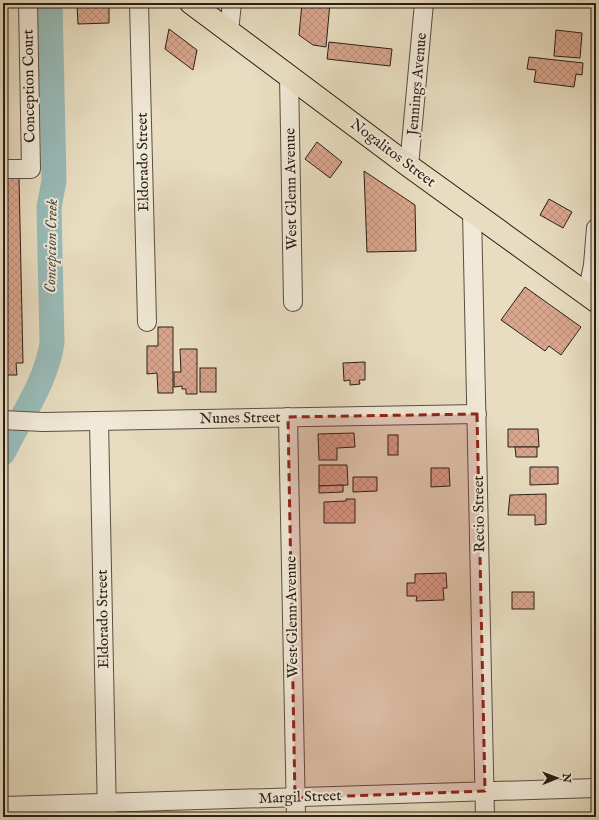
<svg xmlns="http://www.w3.org/2000/svg" width="599" height="820" font-family="'IM FELL English',serif">
<style>
.lines{fill:none;stroke-linecap:round;stroke-linejoin:round}
.river{stroke:#98bbb8;stroke-width:25}
.building{fill:url(#building-cross-hatch);stroke:#2b1e17}
.minor-casing{stroke:#5a4e42;stroke-width:20}
.major-casing{stroke:#2b1e17;stroke-width:24}
.minor{stroke:#f0e9d7;stroke-width:18}
.major{stroke:#e8ddc1;stroke-width:22}
.marked{fill:#8f2418;fill-opacity:0.2;stroke:#8f2418;stroke-width:3;stroke-dasharray:8 5;stroke-linejoin:round}
.labels{text-anchor:middle;dominant-baseline:central;stroke-width:4;stroke-linejoin:round;paint-order:stroke}
.street-label{font-size:15px;fill:#2b1e17;stroke:#f0e9d7}
.water-label{font-size:16px;font-style:italic;fill:#4c4d47;stroke:#f0e9d7}
</style>
<defs>
<pattern id="building-cross-hatch" width="8" height="8" patternUnits="userSpaceOnUse"><rect width="8" height="8" fill="#daa68e"/><path d="M0 0l8 8M0 8l8-8" fill="none" stroke="#bb8e7a"/></pattern>
</defs>
<rect width="100%" height="100%" fill="#e8ddc1"/>
<filter id="stains"><feTurbulence type="fractalNoise" baseFrequency=".005" numOctaves="4"/><feColorMatrix values="0 0 0 0 .2 0 0 0 0 .09 0 0 0 0 .02 0 0 0 .5 -.17"/></filter>
<radialGradient id="worn" r=".72"><stop offset=".6" stop-color="#630" stop-opacity="0"/><stop offset="1" stop-color="#630" stop-opacity=".3"/></radialGradient>
<g class="lines">
<path class="river" d="M3 453C20 418 46 383 52 343L49 207 54 181 50 3"/>
</g>
<g class="building">
<polygon points="302,3 330,3 326,47 313,45 299,35"/>
<polygon points="109,4 109,23 78,24 77,5"/>
<polygon points="169,29 197,50 193,70 165,49"/>
<polygon points="556,30 582,33 580,58 554,56"/>
<polygon points="329,42 392,49 390,66 327,59"/>
<polygon points="529,57 583,63 582,75 576,74 574,87 534,82 536,70 527,69"/>
<polygon points="317,142 342,162 330,178 305,159"/>
<polygon points="364,171 415,205 416,251 367,252"/>
<polygon points="3,178 19,178 23,363 16,363 17,375 3,375"/>
<polygon points="549,199 572,212 563,228 540,215"/>
<polygon points="525,287 581,327 561,355 549,346 545,351 501,320"/>
<polygon points="158,327 173,327 173,393 158,393 157,373 147,374 147,346 158,346"/>
<polygon points="180,349 197,349 197,394 186,394 186,389 182,389 182,386 174,387 174,372 181,372"/>
<polygon points="365,362 365,380 359,380 360,384 350,385 350,380 344,381 343,363"/>
<rect x="200" y="368" width="16" height="24"/>
<polygon points="508,429 538,429 539,447 508,447"/>
<polygon points="354,433 355,447 337,448 337,460 319,460 318,434"/>
<rect x="388" y="435" width="10" height="20"/>
<polygon points="515,447 537,447 537,457 516,457"/>
<polygon points="319,465 347,465 348,485 319,486"/>
<polygon points="530,467 558,467 558,484 530,485"/>
<polygon points="431,468 449,468 450,486 431,487"/>
<polygon points="353,477 377,477 377,491 353,492"/>
<polygon points="343,485 343,492 319,493 319,486"/>
<polygon points="546,494 546,524 535,525 535,515 508,515 510,495"/>
<polygon points="346,499 355,499 355,523 324,523 324,502 346,501"/>
<polygon points="446,573 447,588 443,588 444,600 416,601 417,596 407,596 407,583 415,583 415,574"/>
<rect x="512" y="592" width="22" height="17"/>
</g>
<g class="lines">
<g class="minor-casing">
<g id="minor">
<polyline points="139,3 147,322"/>
<polyline points="229,31 232,3"/>
<polyline points="289,75 293,302"/>
<polyline points="409,166 424,3"/>
<polyline points="3,169 31,169 28,3"/>
<polyline points="472,212 485,817"/>
<polyline points="587,294 593,265 596,228"/>
<polyline points="288,417 296,817"/>
<polyline points="3,420 43,422 477,414"/>
<polyline points="99,421 107,817"/>
<polyline points="3,806 596,788"/>
</g>
</g>
<g class="major-casing">
<polyline id="major" points="191,3 409,166 596,301"/>
</g>
<use href="#minor" class="minor"/>
<use href="#major" class="major"/>
</g>
<path class="marked" d="M477 414 485 791 295 798 288 417Z"/>
<g class="labels">
<g class="street-label">
<text transform="translate(417 84) rotate(-85)">Jennings Avenue</text>
<text transform="translate(29 86) rotate(-91)">Conception Court</text>
<text transform="translate(393 153) rotate(37)">Nogalitos Street</text>
<text transform="translate(143 162) rotate(-91)">Eldorado Street</text>
<text transform="translate(291 189) rotate(-91)">West Glenn Avenue</text>
<text transform="translate(240 418) rotate(-1)">Nunes Street</text>
<text transform="translate(479 514) rotate(-91)">Recio Street</text>
<text transform="translate(292 617) rotate(-91)">West Glenn Avenue</text>
<text transform="translate(103 619) rotate(-91)">Eldorado Street</text>
<text transform="translate(300 797) rotate(-2)">Margil Street</text>
</g>
<g class="water-label">
<text transform="translate(52 246) rotate(-89)">Concepcion Creek</text>
</g>
</g>
<rect width="599" height="820" fill="none" stroke="#e8ddc1" stroke-width="16"/>
<rect x="4" y="4" width="591" height="812" fill="none" stroke="#2b1e17" stroke-width="2"/>
<rect x="8" y="8" width="583" height="804" fill="none" stroke="#2b1e17"/>
<g transform="translate(557 778) rotate(89)" stroke="#f0e9d7" stroke-width="3" paint-order="stroke">
<path d="M0-3L7 15L0 10L-7 15Z" fill="#2b1e17"/>
<text y="-6" font-size="11" font-weight="bold" text-anchor="middle" fill="#2b1e17">N</text>
</g>
<rect width="100%" height="100%" filter="url(#stains)"/>
<rect width="100%" height="100%" fill="url(#worn)"/>
</svg>
